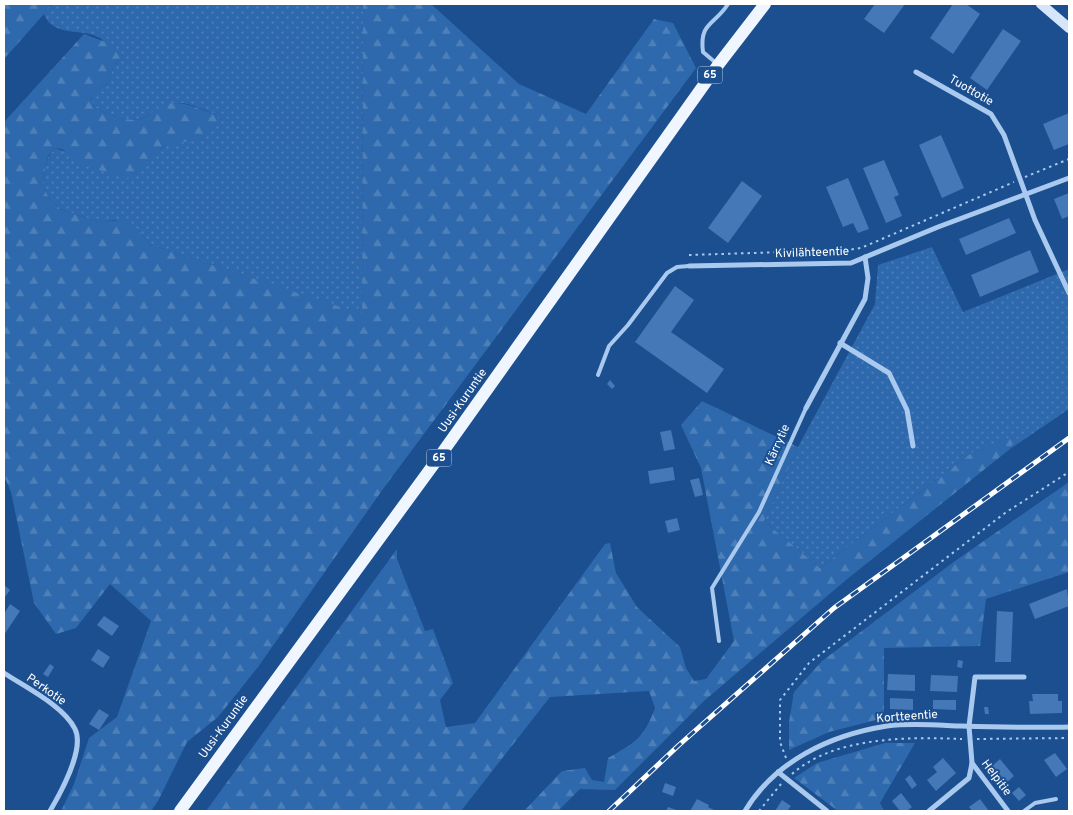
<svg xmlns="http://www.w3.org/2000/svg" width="1073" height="815" font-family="Overpass,sans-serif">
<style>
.grass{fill:url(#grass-dots)}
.forest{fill:url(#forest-firs)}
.building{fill:#4478b7}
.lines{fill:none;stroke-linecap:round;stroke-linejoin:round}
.path{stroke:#a9c9ee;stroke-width:2;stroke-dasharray:2.5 4;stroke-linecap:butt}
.service{stroke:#a9c9ee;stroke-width:4}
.minor{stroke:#a9c9ee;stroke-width:5}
.secondary{stroke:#d6e6fa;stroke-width:10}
.primary{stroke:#f0f6ff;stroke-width:12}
.rail-casing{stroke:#fff;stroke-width:5}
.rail{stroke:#1b4f8f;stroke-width:3;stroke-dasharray:9;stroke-linecap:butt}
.labels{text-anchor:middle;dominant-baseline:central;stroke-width:4;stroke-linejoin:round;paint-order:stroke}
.shield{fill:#1b4f8f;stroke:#bbcadd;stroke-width:1}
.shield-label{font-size:11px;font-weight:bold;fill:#fff}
.street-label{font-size:12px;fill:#fff;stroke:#1b4f8f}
</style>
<defs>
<pattern id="grass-dots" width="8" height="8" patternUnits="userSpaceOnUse" patternTransform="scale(1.25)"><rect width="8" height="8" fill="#2e69ad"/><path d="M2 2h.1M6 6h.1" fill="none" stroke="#4d80b9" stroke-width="1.8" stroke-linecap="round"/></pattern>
<pattern id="forest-firs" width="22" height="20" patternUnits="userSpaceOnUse" patternTransform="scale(1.25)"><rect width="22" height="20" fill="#2e69ad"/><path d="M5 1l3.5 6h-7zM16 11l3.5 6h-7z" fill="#4d80b9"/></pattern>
</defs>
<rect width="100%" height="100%" fill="#1b4f8f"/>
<g class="grass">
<path d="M54 4H363L362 315 151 245 139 231 116 220 98 222 60 209 49 198 42 185 48 157 55 148 133 175 153 154 215 114C204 110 189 102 177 103 166 104 158 109 149 115 132 126 110 115 94 107L90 95 109 82 113 67 120 58C113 52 107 43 100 38 81 27 53 38 44 14L48 7Z"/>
<polygon points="932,247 963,312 1069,269 1069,409 1010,449 1017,435 970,454 820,568 764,521 798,447 875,304 878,265"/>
</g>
<g class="forest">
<polygon points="4,4 54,4 48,7 44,14 4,59"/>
<path d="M363 4H431L519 84 586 114 654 19 673 23 696 68 383 489 258 667 218 717 187 742 158 801 151 811H61L74 784 89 738 117 717 151 621 110 584 76 628 56 634 34 603 11 492 4 476V122L84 34 111 44 120 58 113 67 109 82 90 95 94 107C110 115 132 126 149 115 157 109 163 104 173 103 187 102 202 110 215 114L218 117 217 124 201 138 163 147 133 175 127 178 82 165 62 149 55 148 48 156 42 185 49 198 60 209 98 222 123 220 139 231 151 245 362 314Z"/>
<path d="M702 401 798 447 764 521 820 568 970 454 1018 434 1010 449 846 580 704 701 615 790 580 789 558 811H524L562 771 585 768 592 780 604 782 608 758C636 742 643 739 655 708L649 691 550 697 461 811H206L397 549V559L425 631 433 629 453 683 440 700 446 727 475 723 605 544 610 543 616 573 637 607 680 647 686 668 694 681 706 679 734 641 701 468 681 425Z"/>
<polygon points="1069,482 1069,572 986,599 980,646 884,648 884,718 829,732 789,750 789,722 794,692 822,661 955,561"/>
<polygon points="885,743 915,743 880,803 884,811 838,811 794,778 817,763"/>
</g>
<g class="building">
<polygon points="875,4 905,4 884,33 864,19"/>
<polygon points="953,4 966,4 980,14 953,54 930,38"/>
<polygon points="1003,29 1021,41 987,90 970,78"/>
<polygon points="1069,113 1069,144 1054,150 1043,124"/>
<polygon points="941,135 964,188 942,198 919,145"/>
<polygon points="884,160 899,195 894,197 902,216 886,223 863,168"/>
<polygon points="848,178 869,229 858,233 853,223 843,227 826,187"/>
<polygon points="742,181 762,196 728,243 708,228"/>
<polygon points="1069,193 1069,216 1062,219 1054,199"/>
<polygon points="1009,218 1016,233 966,255 959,239"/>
<polygon points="1030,250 1039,272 980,297 971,275"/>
<polygon points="675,286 694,300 671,332 724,369 707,393 635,342"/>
<polygon points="610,380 615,386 612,389 607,384"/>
<polygon points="671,430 675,449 664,451 660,432"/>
<polygon points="673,467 675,480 650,484 648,471"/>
<polygon points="699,478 703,495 695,497 690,480"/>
<polygon points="677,518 680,530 668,533 665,521"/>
<polygon points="4,585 10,590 5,597 4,597"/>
<polygon points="1067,589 1069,606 1035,619 1029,604"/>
<polygon points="10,604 20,611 4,635 4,614"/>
<polygon points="997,611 1013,612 1011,662 995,662"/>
<polygon points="104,616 119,626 112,636 97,625"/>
<polygon points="98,649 110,657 103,668 91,660"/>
<polygon points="958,660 963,661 962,668 957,667"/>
<polygon points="50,664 54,667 48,677 43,674"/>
<polygon points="888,674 915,675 915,691 887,690"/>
<polygon points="931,675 958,676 957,692 930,691"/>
<polygon points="1032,694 1058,694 1058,701 1062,701 1062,713 1030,714 1029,701 1033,701"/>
<polygon points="890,698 913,699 913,710 890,709"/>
<polygon points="933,700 956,700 956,710 933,709"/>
<polygon points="984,707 988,707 989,714 985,714"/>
<polygon points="99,709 109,715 99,730 89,724"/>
<polygon points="1055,753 1067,769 1056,777 1044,760"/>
<polygon points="943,758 956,773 936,791 927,780 937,772 933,767"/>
<polygon points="1000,759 1014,776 1006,783 992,766"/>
<polygon points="910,775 917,785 912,789 905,779"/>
<polygon points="665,783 676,787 673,796 662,792"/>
<polygon points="1019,787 1026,795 1019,801 1012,793"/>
<polygon points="901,793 912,807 907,811 900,811 892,801"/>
<polygon points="697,799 709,805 708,807 716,811 690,811"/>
<polygon points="980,799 989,811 972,811 969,807"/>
<polygon points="782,800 791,806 787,811 775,811"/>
<polygon points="668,807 679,811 666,811"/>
</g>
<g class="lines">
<g class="path">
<polyline points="1025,177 1069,159"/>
<polyline points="689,255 848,250 861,248 1014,182"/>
<polyline points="977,739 1069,738"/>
<polyline points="786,758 780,742 780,700 809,663 1005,513 1069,472"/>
<path d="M792 774C835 736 909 737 962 739"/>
<polyline points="759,811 781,784"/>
</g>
<g class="service">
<path d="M716 63 703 52C699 22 715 25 728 4"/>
<polyline points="598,375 609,346 628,325 667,273 677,267 689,266"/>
<polyline points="719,641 712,588 759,512 806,408"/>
<polyline points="1024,811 1035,803 1056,799"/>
</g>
<g class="minor">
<polyline points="916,72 991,114 1004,135 1035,220 1069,293"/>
<polyline points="689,266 851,263 938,227 1069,178"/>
<polyline points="840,343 889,373 907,410 913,446"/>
<polyline points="806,408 865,299 868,278 865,257"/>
<path d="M4 673C25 687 64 706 75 729 85 749 60 794 50 811"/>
<polyline points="778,772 827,811"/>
<path d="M745 811C775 761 830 735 887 726 910 723 935 725 959 726 996 727 1032 728 1069 727"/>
<polyline points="929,811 969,778 972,763"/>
<polyline points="1008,811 972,763 969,726 975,677 1024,677"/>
</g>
<polyline class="secondary" points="1041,4 1069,28"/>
<polyline class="primary" points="180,811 442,453 718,65 765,4"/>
<g class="rail-casing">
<polyline id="rail" points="609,811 679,745 834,608 1069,438"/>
</g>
<use href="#rail" class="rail"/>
</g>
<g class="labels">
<g class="shield">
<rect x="697.5" y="66.5" width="25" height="17" rx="4"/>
<rect x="426.5" y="449.5" width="25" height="17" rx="4"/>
</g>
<g class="shield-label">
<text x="710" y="75">65</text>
<text x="439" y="458">65</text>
</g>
<g class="street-label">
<text transform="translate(971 91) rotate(30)">Tuottotie</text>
<text transform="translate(812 253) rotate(-2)">Kivilähteentie</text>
<text transform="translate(463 401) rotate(-55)">Uusi-Kuruntie</text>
<text transform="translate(778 445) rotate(-66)">Kärrytie</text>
<text transform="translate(46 690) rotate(35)">Perkotie</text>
<text transform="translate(907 717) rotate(-4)">Kortteentie</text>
<text transform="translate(224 727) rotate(-54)">Uusi-Kuruntie</text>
<text transform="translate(996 778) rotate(53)">Helpitie</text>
</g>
</g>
<rect width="1073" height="815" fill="none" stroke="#ffffff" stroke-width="10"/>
</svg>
